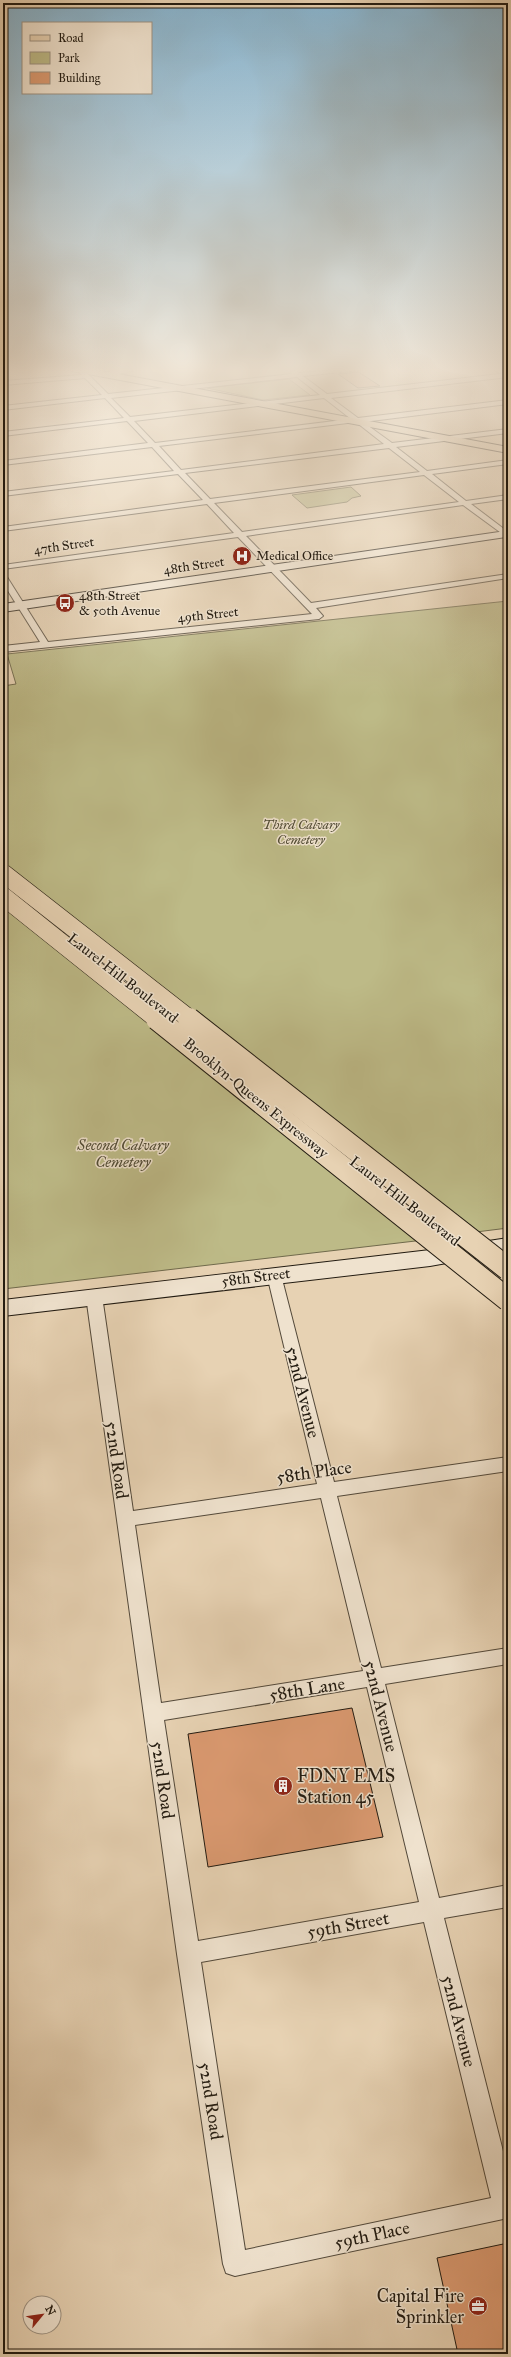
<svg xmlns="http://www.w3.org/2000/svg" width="511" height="2357" font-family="'IM FELL Great Primer',serif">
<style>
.green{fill:#bdba87;stroke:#706a4c}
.building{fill:#db9a71;stroke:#221b11}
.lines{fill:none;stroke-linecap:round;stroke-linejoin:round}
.street-casing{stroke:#53493a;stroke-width:2}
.secondary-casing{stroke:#221b11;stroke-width:2}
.primary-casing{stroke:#221b11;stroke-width:2}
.street{fill:#efe2ce;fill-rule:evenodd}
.secondary{fill:#efe2ce;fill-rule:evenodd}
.primary{fill:#e7d2b3;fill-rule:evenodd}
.highway-bridge-far1-casing{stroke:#221b11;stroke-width:19;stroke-linecap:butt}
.highway-bridge-casing{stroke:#221b11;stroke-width:24;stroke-linecap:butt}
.highway-bridge-far1{stroke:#e7d2b3;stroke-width:18}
.highway-bridge{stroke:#e7d2b3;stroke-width:22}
.labels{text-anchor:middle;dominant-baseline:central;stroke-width:3;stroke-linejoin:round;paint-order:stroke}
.far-street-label{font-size:13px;fill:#221b11;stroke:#efe2ce}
.far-poi-label{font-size:13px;fill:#221b11;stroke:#efe2ce;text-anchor:start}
.far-park-label{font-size:13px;font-style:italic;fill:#504b34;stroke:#efe2ce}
.street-label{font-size:15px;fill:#221b11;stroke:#efe2ce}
.park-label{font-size:15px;font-style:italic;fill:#504b34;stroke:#efe2ce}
.near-street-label{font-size:18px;fill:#221b11;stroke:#efe2ce}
.near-poi-label{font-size:18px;fill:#221b11;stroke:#efe2ce;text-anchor:start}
</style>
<rect width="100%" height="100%" fill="#e7d2b3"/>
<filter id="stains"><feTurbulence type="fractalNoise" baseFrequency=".005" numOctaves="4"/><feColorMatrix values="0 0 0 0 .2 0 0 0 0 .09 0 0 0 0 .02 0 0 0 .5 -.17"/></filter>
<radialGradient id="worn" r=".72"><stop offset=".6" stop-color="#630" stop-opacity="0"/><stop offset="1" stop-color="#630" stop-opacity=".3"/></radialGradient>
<g class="green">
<polygon points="289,379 310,395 263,400 207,388"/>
<polygon points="351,487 361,496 352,498 347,502 307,508 292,495"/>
<polygon points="508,601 508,1228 476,1232 3,864 3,686 16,684 7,654"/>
<polygon points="3,903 424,1240 3,1289"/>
</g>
<g class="building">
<polygon points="359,372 360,373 380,386 358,388 338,374"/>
<polygon points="352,1708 383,1837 208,1867 188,1734"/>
<polygon points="508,2243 508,2354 458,2354 437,2258"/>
</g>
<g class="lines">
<g class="street-casing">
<g id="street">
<path d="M76 368H82L108 394 292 374 291 372 294 370 299 373 363 368 360 370 303 376 327 394 508 373V377L331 398 358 418 508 400V404L363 422 392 443 508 429V433L396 447 427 471 508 460V464L432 474 466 501 508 495V499L471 504 508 532V538L463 505 246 536 311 603 508 574V578L316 608 323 616 319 619 3 652V646L40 642 3 583V575L7 577 48 642 312 614 238 537 3 569V565L234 533 207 504 3 531V527L203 500 178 474 3 496V492L174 471 152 447 3 465V461L148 443 127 421 3 436V432L124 418 105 398 3 410V406L102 395 85 378 3 385V381L82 375ZM297 377 320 395 130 417 111 398ZM324 398 351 419 155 443 134 421ZM356 422 384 444 181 470 159 446ZM389 448 420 472 210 499 185 473ZM424 475 459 502 242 532 214 503Z"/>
<polygon points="130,368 147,368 108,376 105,374 114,370"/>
<path d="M274 1270 279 1271 281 1275 334 1482 508 1457V1471L337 1496 381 1668 508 1648V1664L385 1684 439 1898 508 1885V1907L444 1918 508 2171V2218L235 2276 226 2273 223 2264 177 1954 86 1296 89 1292H99L102 1296 133 1511 317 1484 267 1275 269 1271ZM321 1498 363 1671 161 1703 135 1525ZM367 1687 419 1902 198 1941 164 1720ZM424 1922 491 2198 245 2250 201 1962Z"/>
</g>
</g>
<g class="secondary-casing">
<g id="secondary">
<polygon points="506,531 508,531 508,537 506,537 3,612 3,604"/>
<polygon points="70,932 76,933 205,1034 208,1038 205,1042 193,1042 64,941 62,937 64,933"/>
<polygon points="508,1238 508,1252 430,1266 3,1316 3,1300 430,1250"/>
</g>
</g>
<g class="primary-casing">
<g id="primary">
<polygon points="67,368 86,368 508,447 508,453 72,371"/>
<polygon points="492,368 503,368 508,371 508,378"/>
</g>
</g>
<use href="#street" class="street"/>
<use href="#secondary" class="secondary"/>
<use href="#primary" class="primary"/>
<g class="highway-bridge-far1-casing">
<g id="highway-bridge-far1">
<polyline points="3,873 191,1020"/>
<polyline points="3,896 158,1020"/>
</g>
</g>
<g class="highway-bridge-casing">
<g id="highway-bridge">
<polyline points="157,1019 508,1300"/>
<polyline points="189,1019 508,1269"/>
</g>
</g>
<use href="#highway-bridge-far1" class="highway-bridge-far1"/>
<use href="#highway-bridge" class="highway-bridge"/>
</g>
<linearGradient id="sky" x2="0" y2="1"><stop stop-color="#87b5d1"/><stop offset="0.53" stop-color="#f4ebdd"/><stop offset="1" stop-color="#f4ebdd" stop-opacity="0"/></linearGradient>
<rect width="511" height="698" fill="url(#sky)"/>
<defs>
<g id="hospital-disc" transform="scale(1)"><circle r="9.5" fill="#8f2418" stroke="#efe2ce"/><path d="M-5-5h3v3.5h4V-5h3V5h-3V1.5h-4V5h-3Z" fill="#fff"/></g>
<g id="bus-disc" transform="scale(1)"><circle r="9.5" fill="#8f2418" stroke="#efe2ce"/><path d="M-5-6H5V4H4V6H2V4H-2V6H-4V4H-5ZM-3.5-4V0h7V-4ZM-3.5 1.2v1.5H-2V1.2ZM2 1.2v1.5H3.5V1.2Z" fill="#fff"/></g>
<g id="building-disc" transform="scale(1)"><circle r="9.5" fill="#8f2418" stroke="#efe2ce"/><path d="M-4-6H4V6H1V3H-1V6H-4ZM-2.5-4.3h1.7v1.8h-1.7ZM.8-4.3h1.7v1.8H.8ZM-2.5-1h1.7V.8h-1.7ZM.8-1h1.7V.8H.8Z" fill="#fff"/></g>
<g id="office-disc" transform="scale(1)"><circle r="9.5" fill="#8f2418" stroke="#efe2ce"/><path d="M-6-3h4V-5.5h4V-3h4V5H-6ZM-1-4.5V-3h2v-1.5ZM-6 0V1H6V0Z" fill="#fff"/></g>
</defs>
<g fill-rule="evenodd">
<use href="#hospital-disc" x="242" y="556"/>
<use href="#bus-disc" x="65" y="603"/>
<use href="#building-disc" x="283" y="1786"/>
<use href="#office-disc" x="478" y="2306"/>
</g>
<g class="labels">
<g class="far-street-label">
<text transform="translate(64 546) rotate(-8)">47th Street</text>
<text transform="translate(194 566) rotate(-8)">48th Street</text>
<text transform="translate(208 615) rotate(-6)">49th Street</text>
</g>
<g class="far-poi-label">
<text x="256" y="556">Medical Office</text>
<text x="79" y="596">48th Street<tspan x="79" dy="15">&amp; 50th Avenue</tspan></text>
</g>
<g class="far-park-label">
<text x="301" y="825">Third Calvary<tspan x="301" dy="15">Cemetery</tspan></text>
</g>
<g class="street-label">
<text transform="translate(123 978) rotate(38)">Laurel Hill Boulevard</text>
<text transform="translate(256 1098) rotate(39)">Brooklyn-Queens Expressway</text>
<text transform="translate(405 1201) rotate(38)">Laurel Hill Boulevard</text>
<text transform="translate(256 1277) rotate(-7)">58th Street</text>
</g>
<g class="park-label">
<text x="123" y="1145">Second Calvary<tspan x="123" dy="17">Cemetery</tspan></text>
</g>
<g class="near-street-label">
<text transform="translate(303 1392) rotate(76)">52nd Avenue</text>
<text transform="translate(117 1460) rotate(82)">52nd Road</text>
<text transform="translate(314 1472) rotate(-8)">58th Place</text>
<text transform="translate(307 1689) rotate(-9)">58th Lane</text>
<text transform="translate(381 1706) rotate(76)">52nd Avenue</text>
<text transform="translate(163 1780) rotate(82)">52nd Road</text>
<text transform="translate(348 1925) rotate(-10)">59th Street</text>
<text transform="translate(459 2021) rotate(76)">52nd Avenue</text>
<text transform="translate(211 2101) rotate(81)">52nd Road</text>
<text transform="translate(372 2235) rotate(-12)">59th Place</text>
</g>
<g class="near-poi-label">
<text x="297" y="1776">FDNY EMS<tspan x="297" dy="21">Station 45</tspan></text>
<text x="464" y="2296" text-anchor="end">Capital Fire<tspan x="464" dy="21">Sprinkler</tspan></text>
</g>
</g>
<rect width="511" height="2357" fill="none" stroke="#e7d2b3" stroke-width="16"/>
<rect x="4" y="4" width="503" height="2349" fill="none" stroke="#221b11" stroke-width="2"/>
<rect x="8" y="8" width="495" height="2341" fill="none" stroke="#221b11"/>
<rect x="22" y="22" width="130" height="72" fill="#efe2ce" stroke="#9d9282"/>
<rect x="30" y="35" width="20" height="6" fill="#e7d2b3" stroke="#9d9282"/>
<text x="58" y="42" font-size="12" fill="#221b11">Road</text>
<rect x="30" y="52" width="20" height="12" fill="#bdba87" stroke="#9d9282"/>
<text x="58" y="62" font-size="12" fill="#221b11">Park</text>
<rect x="30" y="72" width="20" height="12" fill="#db9a71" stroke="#9d9282"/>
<text x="58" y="82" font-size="12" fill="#221b11">Building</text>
<g transform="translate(42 2315) rotate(61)"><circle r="19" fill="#efe2ce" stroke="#9d9282"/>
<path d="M0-3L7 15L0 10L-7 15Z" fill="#8f2418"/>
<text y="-6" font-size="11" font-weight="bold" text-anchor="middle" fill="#221b11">N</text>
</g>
<rect width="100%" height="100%" filter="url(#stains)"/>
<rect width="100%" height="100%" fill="url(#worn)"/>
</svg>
